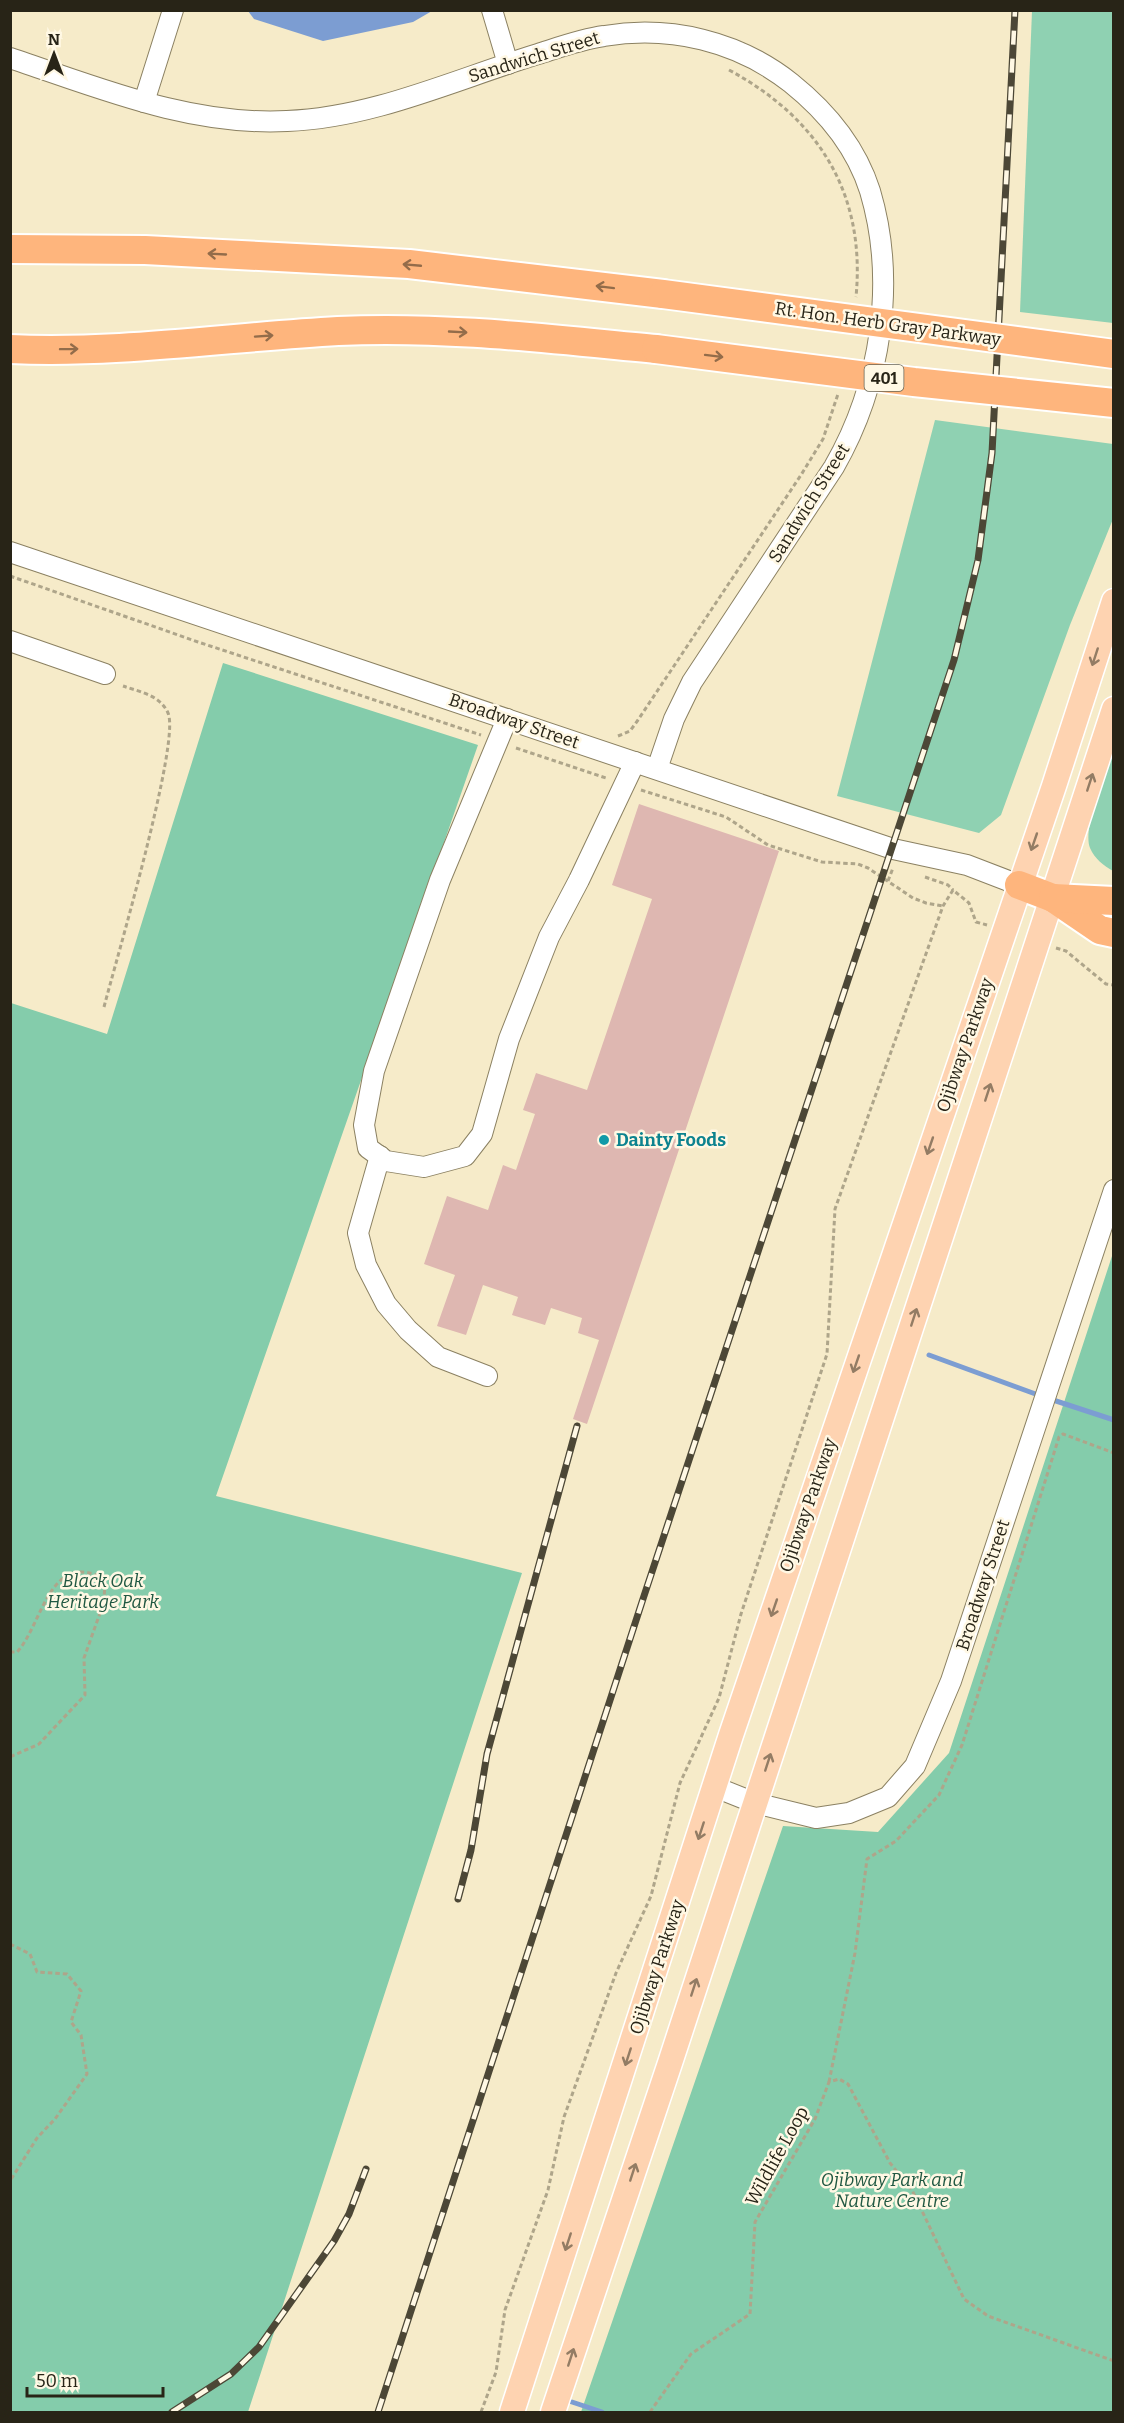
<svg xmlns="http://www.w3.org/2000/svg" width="1124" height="2423" font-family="Bitter,serif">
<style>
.green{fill:#8fd1b2}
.forest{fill:#84ccab}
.water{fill:#7c9dd2}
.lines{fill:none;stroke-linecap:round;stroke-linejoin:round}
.stream{stroke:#7c9dd2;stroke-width:5}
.building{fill:#deb7b1}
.minor-casing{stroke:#8b8162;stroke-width:22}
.major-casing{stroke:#fff;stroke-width:27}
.highway-casing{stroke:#fff;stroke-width:32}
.path{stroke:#aea58a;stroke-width:3;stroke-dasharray:4.5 3;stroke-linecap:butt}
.minor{stroke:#fff;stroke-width:20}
.major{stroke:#fed3b1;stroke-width:24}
.highway{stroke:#feb57d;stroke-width:28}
.rail-casing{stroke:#4c4736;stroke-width:7}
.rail{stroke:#fff8e4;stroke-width:4.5;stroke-dasharray:14;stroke-linecap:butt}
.highway-bridge-casing{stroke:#fff;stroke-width:32;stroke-linecap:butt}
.highway-bridge{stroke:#feb57d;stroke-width:28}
.oneway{stroke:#936c4a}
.oneway2{stroke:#937c64}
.culture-dot{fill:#0f9aa8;stroke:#fff8e4;stroke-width:2}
.labels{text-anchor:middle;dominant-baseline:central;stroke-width:5;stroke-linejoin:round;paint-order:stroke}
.shield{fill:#fff8e4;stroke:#686454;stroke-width:1.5}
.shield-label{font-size:16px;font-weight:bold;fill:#282417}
.street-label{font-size:18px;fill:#282417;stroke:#fff8e4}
.culture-label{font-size:18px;font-weight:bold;fill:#0d838f;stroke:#fff8e4;text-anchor:start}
.park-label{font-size:18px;font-style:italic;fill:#205842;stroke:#fff8e4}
</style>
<rect width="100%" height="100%" fill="#f6ebc9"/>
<g class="green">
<polygon points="1032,11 1113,11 1113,323 1020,312"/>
<polygon points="935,420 1113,444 1113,519 1070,625 1001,815 979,833 837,796"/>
<path d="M1113 747V871C1103 865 1095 859 1090 848 1082 829 1106 768 1113 747Z"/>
</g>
<g class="forest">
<polygon points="223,663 478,745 216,1496 522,1573 248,2412 11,2412 11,1003 107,1034"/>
<polygon points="1113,1253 1113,2412 581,2412 783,1826 878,1832 949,1753"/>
</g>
<polygon class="water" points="248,11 432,11 413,22 323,41 254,19"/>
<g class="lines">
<g class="stream">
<polyline points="929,1355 1041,1396"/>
<polyline points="1050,1399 1114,1420"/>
<polyline points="572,2402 602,2412"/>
</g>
</g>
<polygon class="building" points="639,804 779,851 587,1424 573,1419 599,1340 578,1333 582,1318 551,1308 545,1325 512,1315 518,1297 483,1285 466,1335 437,1326 455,1275 424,1264 447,1196 488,1210 503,1165 516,1170 535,1114 523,1110 536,1073 587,1090 652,899 612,885"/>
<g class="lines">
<g class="minor-casing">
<g id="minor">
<polyline points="492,10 508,64"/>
<path d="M10 58C100 88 190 126 287 121 373 118 456 79 538 54 560 47 582 39 604 36 670 25 738 41 791 83 826 111 856 147 870 191 897 282 881 385 834 467L692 682 674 719 657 769"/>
<polyline points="144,102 173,10"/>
<polyline points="10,552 893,849 967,865 1019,885"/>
<polyline points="10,641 105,674"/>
<polyline points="507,719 440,880 374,1071 364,1125 368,1148 386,1161 424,1167 465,1156 482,1134 509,1039 549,937 579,880 635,762"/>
<polyline points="380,1156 358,1233 366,1265 386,1304 408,1330 438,1357 487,1376"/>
<polyline points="715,1787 755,1803 816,1818 849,1813 888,1797 915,1766 951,1681 1114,1190"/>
</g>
</g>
<g class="major-casing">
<g id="major">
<polyline points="512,2412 731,1735 1054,786 1114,601"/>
<polyline points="553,2412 670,2063 1114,709"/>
</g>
</g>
<g class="highway-casing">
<g id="highway">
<polyline points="10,249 145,250 409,264 663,294"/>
<path d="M10 349C120 354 229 337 338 331 444 326 550 339 656 349"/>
<polyline points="1019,885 1053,898 1100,930 1114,933"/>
<polyline points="1053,898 1114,901"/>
</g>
</g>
<g class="path">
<path d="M729 70C818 118 866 193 856 297"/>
<polyline points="10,576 198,642 481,735"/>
<polyline points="618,736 630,731 638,720 801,475 823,439 838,394"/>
<polyline points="516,748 606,778"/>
<polyline points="641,790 726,817 768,845 822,862 858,864 868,868 913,898 926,903 943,906"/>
<polyline points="925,877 948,885 953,890"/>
<polyline points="888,881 893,868"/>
<polyline points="1056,948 1066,951 1106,984 1114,985"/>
<path d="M104 1007C115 964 181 741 168 713 160 695 140 692 123 686"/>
<path d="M10 1652H17C43 1624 49 1549 105 1579L104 1602 84 1658 85 1695 39 1744 10 1757"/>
<polyline points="10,1944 30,1954 37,1972 67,1974 81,1991 71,2022 81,2035 87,2074 55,2119 37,2138 10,2181"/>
<polyline points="829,2082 855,1953 867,1859 896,1841 939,1795 962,1745 1059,1437 1063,1434 1114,1453"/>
<polyline points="481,2412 496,2372 505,2310 548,2190 564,2117 616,1973 651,1896 680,1783 719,1698 741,1614 827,1354 835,1209 943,906 953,890 969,903 976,922 987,925"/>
<polyline points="650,2412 691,2354 750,2314 755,2222 815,2119 829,2082 839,2079 848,2084 890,2163 912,2190 964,2299 988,2316 1114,2361"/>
</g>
<use href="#minor" class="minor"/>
<use href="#major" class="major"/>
<use href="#highway" class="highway"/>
<g class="rail-casing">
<g id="rail">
<polyline points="458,1899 471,1850 487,1754 577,1426"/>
<polyline points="172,2412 231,2374 259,2347 334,2241 349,2214 366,2169"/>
<polyline points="378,2412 642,1602 954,660 978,560 992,453 1015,10"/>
</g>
</g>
<use href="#rail" class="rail"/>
<g class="highway-bridge-casing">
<g id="highway-bridge">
<polyline points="663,294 1114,354"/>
<polyline points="656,349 914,382 1114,403"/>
</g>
</g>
<use href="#highway-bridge" class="highway-bridge"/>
</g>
<defs><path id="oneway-shaft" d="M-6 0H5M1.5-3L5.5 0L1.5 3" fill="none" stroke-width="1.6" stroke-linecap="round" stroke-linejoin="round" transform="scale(1.5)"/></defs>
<g class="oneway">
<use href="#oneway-shaft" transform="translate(217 254) rotate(-177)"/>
<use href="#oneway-shaft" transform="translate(412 265) rotate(-175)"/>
<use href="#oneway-shaft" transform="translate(605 287) rotate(-173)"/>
<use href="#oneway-shaft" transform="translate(458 332) rotate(3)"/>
<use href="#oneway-shaft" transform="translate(264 336) rotate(-4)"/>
<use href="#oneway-shaft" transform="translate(69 349) rotate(-1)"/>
<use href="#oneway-shaft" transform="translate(714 356) rotate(7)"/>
</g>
<g class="oneway2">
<use href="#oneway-shaft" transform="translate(1095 657) rotate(108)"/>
<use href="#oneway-shaft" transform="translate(1090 782) rotate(-72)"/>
<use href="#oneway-shaft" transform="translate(1034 842) rotate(109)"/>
<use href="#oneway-shaft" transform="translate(988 1092) rotate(-72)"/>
<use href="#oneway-shaft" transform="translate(930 1146) rotate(109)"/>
<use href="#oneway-shaft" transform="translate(914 1317) rotate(-72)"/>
<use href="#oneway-shaft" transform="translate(856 1364) rotate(109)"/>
<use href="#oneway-shaft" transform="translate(774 1608) rotate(109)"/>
<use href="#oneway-shaft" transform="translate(768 1762) rotate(-72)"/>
<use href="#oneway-shaft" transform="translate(701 1831) rotate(108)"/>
<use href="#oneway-shaft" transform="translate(694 1987) rotate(-72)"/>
<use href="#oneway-shaft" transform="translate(628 2057) rotate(108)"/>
<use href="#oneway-shaft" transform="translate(633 2172) rotate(-72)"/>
<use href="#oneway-shaft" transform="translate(568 2242) rotate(108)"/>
<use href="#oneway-shaft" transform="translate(571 2357) rotate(-72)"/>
</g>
<circle class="culture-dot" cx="604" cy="1140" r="6"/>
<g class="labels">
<rect class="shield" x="864.5" y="365" width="39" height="26" rx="4.5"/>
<g class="shield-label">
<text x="884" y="378">401</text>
</g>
<g class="street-label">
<text transform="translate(534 57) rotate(-17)">Sandwich Street</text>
<text transform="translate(888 324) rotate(8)">Rt. Hon. Herb Gray Parkway</text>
<text transform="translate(809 503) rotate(-58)">Sandwich Street</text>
<text transform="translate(514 721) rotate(19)">Broadway Street</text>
<text transform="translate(965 1045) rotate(-71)">Ojibway Parkway</text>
<text transform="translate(808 1505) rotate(-71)">Ojibway Parkway</text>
<text transform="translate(983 1585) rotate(-72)">Broadway Street</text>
<text transform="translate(657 1967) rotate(-72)">Ojibway Parkway</text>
<text transform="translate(777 2156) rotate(-61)">Wildlife Loop</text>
</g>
<g class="culture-label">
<text x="616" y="1140">Dainty Foods</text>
</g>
<g class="park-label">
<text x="103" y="1581">Black Oak<tspan x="103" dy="21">Heritage Park</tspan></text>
<text x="892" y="2180">Ojibway Park and<tspan x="892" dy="21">Nature Centre</tspan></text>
</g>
</g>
<rect width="1124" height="2423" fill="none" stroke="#282417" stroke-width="24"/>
<g transform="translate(54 54)" stroke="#fff8e4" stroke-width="4.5" paint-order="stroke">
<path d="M0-4.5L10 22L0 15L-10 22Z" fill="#282417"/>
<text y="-9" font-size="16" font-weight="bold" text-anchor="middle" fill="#282417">N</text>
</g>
<path d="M27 2387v9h136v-9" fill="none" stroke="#282417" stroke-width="3"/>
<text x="36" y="2387" font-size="18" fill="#282417" stroke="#fff8e4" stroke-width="4.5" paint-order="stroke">50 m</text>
</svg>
